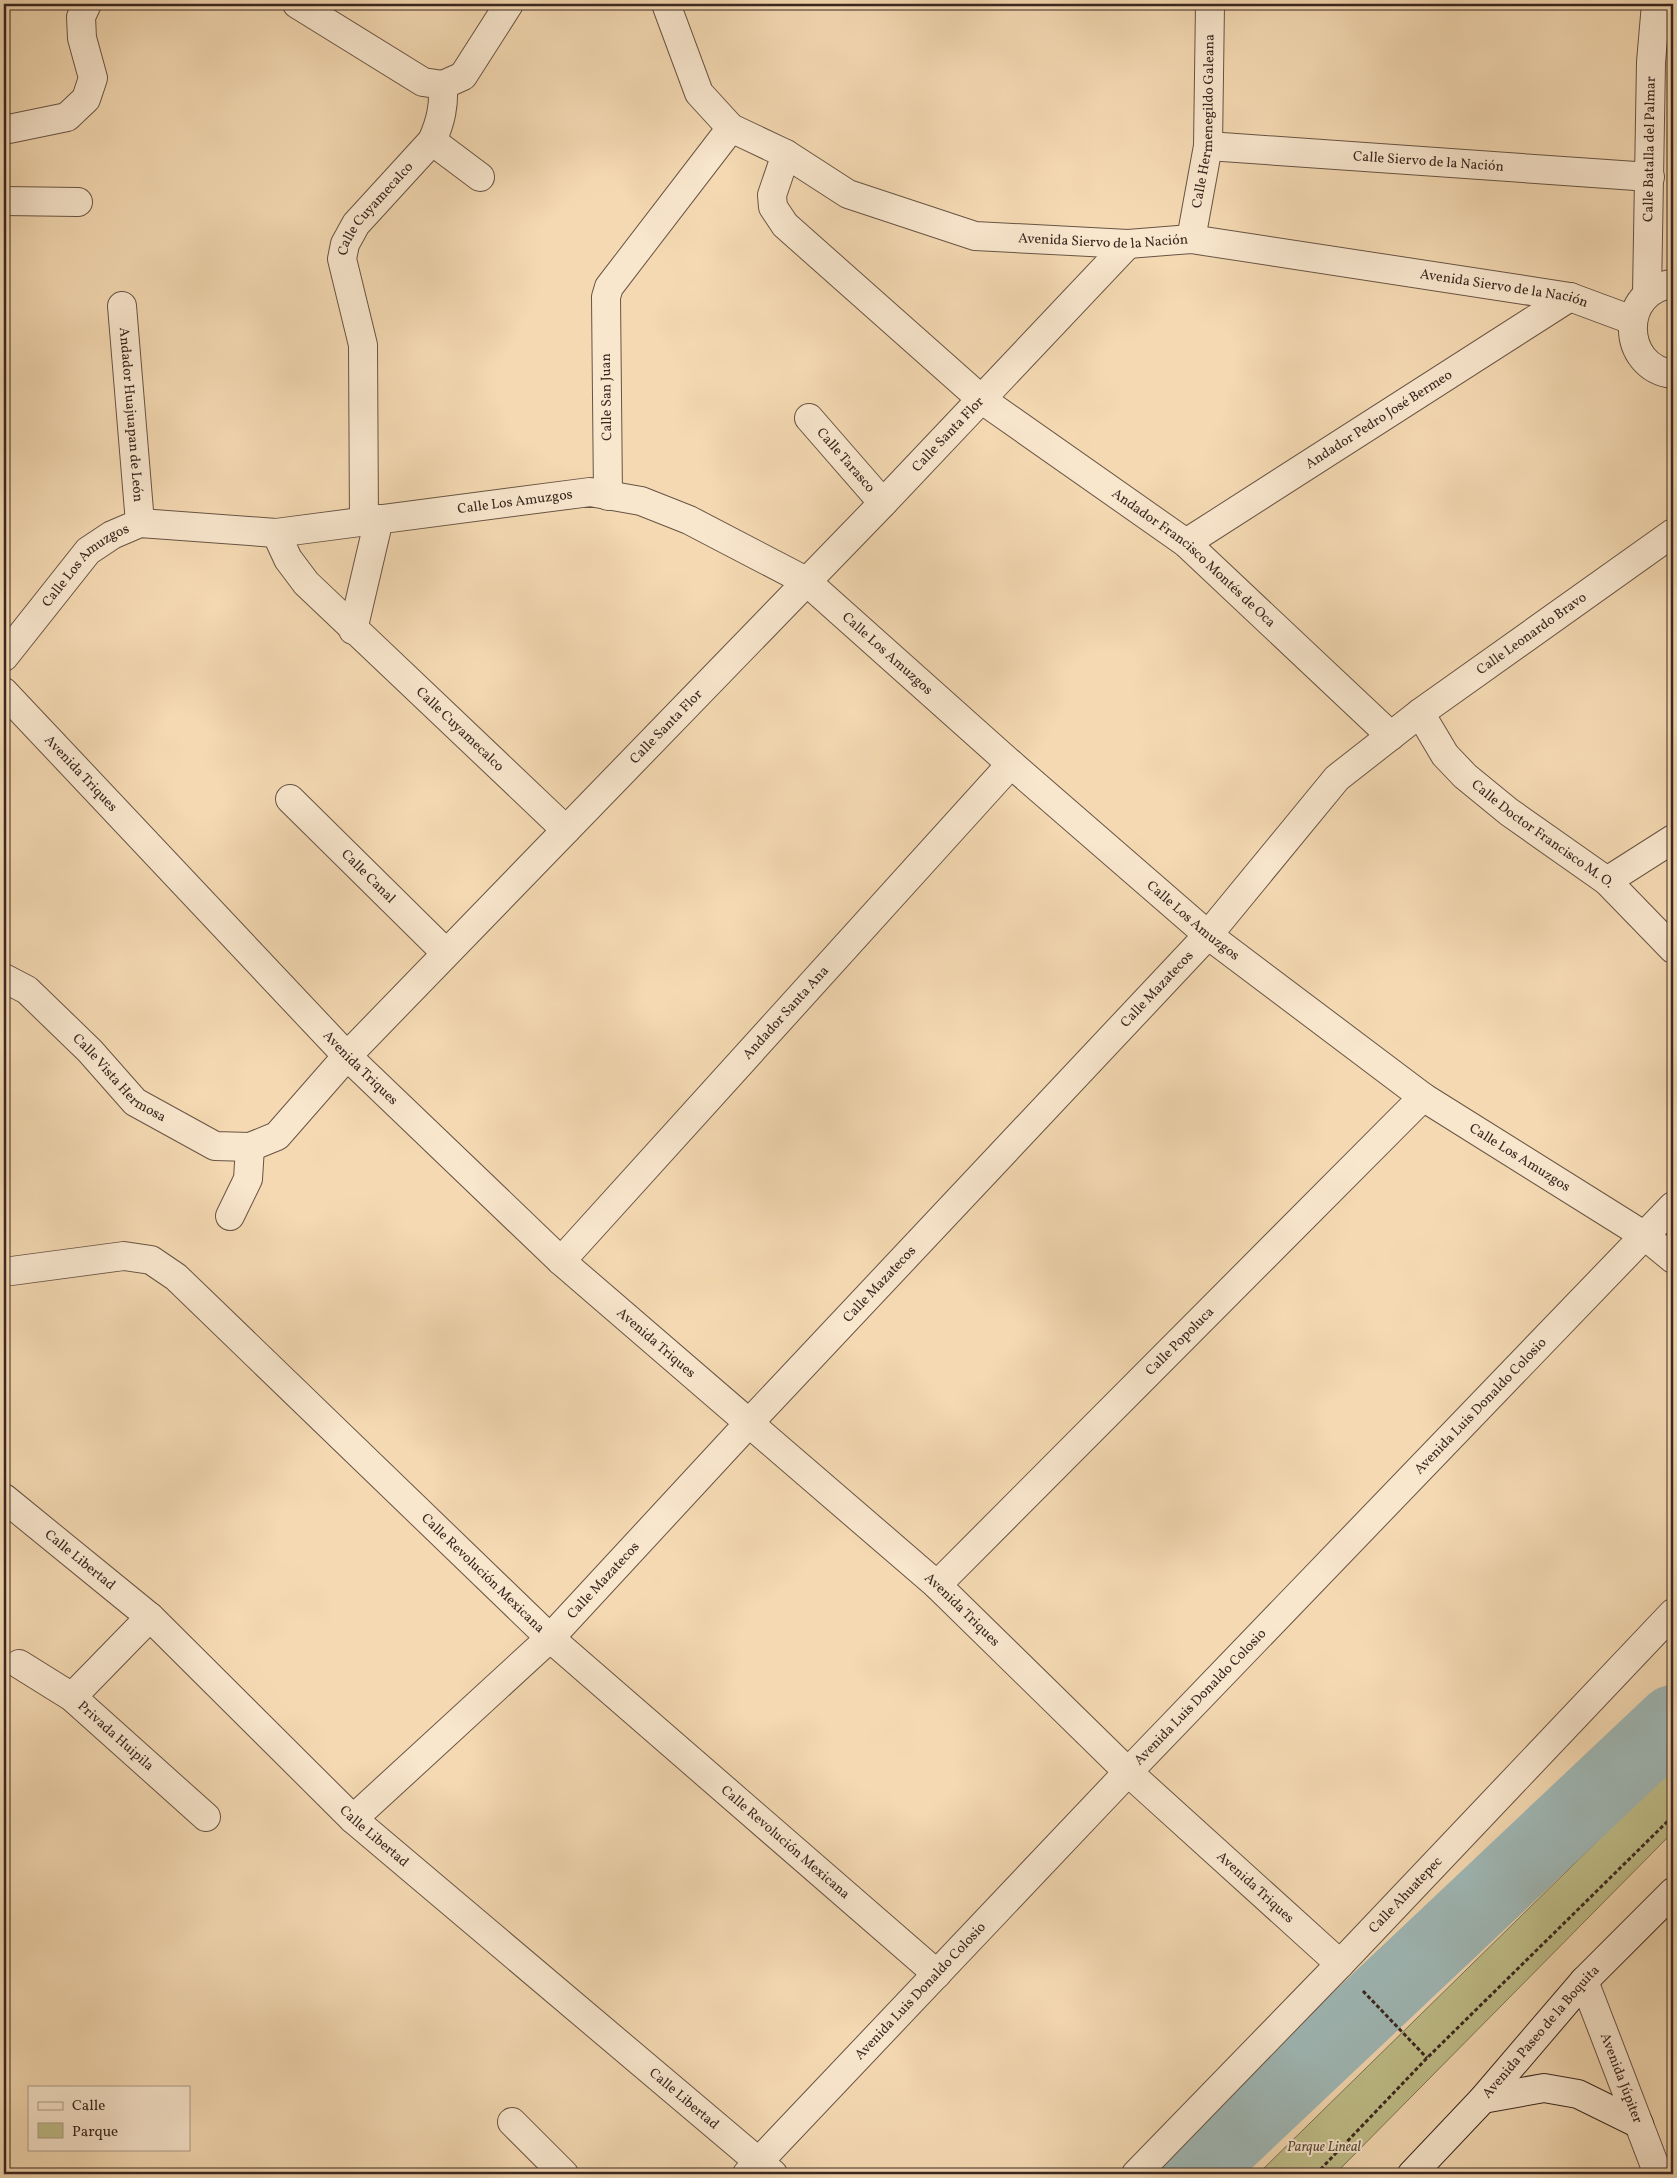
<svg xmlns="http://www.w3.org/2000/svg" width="1677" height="2178" font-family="Vollkorn,serif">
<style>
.green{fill:#bfbe89;stroke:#7c7254}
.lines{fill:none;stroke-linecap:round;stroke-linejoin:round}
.river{stroke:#9fb8b6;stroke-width:72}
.minor-casing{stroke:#685444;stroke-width:30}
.tertiary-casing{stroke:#685444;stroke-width:30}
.secondary-casing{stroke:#3a2720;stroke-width:30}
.path{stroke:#3a2720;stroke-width:3;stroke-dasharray:4 2.5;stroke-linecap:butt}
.minor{stroke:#f8e6cd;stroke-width:28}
.tertiary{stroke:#f8e6cd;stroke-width:28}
.secondary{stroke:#f8e6cd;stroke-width:28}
.labels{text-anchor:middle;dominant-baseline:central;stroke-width:4;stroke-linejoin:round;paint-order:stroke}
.street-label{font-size:14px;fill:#3a2720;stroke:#f8e6cd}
.park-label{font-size:14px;font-style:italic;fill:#5b4d3a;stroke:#f8e6cd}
</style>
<rect width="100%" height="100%" fill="#f4d9b2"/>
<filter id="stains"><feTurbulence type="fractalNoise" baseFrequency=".004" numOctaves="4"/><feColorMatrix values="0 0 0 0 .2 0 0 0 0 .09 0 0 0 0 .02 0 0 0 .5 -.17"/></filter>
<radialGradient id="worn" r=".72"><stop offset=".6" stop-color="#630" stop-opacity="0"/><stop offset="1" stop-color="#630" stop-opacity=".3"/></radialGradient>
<polygon class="green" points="1673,1767 1673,1832 1335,2174 1258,2174"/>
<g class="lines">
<polyline class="river" points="1193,2174 1673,1721"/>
<g class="minor-casing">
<g id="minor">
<polyline points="297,4 423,82 443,85"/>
<polyline points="443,85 463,76 509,4"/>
<polyline points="4,130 67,117 86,99 93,78 82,38 81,17 87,4"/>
<polyline points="432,141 480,177"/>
<path id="s1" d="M1208 146 1650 177"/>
<path id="s2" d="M786 154 772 195 773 207 785 225 981 399 1186 543 1391 736"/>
<polyline points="4,201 78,202"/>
<path id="s3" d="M1191 239 1208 146 1210 4"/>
<path id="s4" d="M1647 294 1651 62 1656 4"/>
<path id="s5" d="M122 306 140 523"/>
<path id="s6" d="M809 418 883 503"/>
<polyline points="608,496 606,297 609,287 731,128"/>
<path id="s7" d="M364 521 363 345 342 259 345 244 356 224 432 141C441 121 444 106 443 85"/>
<path id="s8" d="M276 533 288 559 306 583 566 830"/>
<path id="s9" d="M1186 543 1570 297"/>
<polyline points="353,630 379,519"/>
<path id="s10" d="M4 657 88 551 112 535 140 523 276 533 590 492 641 501 689 520 806 581 1011 764 1208 935 1423 1097 1645 1236 1673 1259"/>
<path id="s11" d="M4 692 347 1056 561 1261 937 1585 1128 1772 1340 1964"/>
<path id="s12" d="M1420 713 1445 755 1465 776 1509 812 1607 881 1673 949"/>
<path id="s13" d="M290 799 446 953"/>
<polyline points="1607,881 1673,839"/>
<path id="s14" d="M4 978 27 990 90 1051 135 1102 215 1146 250 1147 277 1136 347 1056 883 503 1128 244"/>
<polyline points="230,1216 248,1179 250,1147"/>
<path id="s15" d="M561 1261 1011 764"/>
<path id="s16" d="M4 1272 124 1256 151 1260 176 1277 550 1638 937 1974"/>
<path id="s17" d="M4 1498 150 1617 353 1819 773 2174"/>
<path id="s18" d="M937 1585 1423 1097"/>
<path id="s19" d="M19 1664 72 1697 206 1817"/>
<polyline points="72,1697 150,1617"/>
<path id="s20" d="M353 1819 550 1638 749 1423 1208 935 1337 778 1420 713 1673 533"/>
<polyline points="512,2122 564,2174"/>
<path id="s21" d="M1136 2174 1340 1964 1673 1613"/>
</g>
</g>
<g class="tertiary-casing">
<g id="tertiary">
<path id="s22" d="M666 4 699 93 731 128 786 154 848 194 975 236 1128 244 1191 239 1570 297 1632 320"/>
<path d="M1673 284C1619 289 1620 368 1673 374"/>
<path id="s23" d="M1584 1981 1658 2174"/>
<path id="s24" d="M747 2174 1128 1772 1673 1206"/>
</g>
</g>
<g class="secondary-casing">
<g id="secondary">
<polyline points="1483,2099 1544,2088 1578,2094 1639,2124"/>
<path id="s25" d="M1412 2174 1483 2099 1584 1981 1673 1892"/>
</g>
</g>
<g class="path">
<polyline points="1363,1991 1427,2058"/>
<polyline points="1316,2174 1427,2058 1673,1816"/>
</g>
<use href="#minor" class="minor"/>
<use href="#tertiary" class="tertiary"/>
<use href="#secondary" class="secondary"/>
</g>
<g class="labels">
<g class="street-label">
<text stroke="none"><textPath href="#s3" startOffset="119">Calle Hermenegildo Galeana</textPath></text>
<text stroke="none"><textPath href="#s4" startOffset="145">Calle Batalla del Palmar</textPath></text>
<text stroke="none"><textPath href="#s1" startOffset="221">Calle Siervo de la Nación</textPath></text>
<text stroke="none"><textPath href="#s7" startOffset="326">Calle Cuyamecalco</textPath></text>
<text stroke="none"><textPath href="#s22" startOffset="539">Avenida Siervo de la Nación</textPath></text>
<text stroke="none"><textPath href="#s22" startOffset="944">Avenida Siervo de la Nación</textPath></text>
<text transform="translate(607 397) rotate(-91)">Calle San Juan</text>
<text stroke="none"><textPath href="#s5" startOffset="109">Andador Huajuapan de León</textPath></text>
<text stroke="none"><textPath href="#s9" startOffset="229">Andador Pedro José Bermeo</textPath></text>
<text stroke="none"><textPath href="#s14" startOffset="1308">Calle Santa Flor</textPath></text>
<text stroke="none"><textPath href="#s6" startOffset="56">Calle Tarasco</textPath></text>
<text stroke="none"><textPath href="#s10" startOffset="572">Calle Los Amuzgos</textPath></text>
<text stroke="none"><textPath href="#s2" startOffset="605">Andador Francisco Montés de Oca</textPath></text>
<text stroke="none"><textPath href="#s10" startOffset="124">Calle Los Amuzgos</textPath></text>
<text stroke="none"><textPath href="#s20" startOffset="1676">Calle Leonardo Bravo</textPath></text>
<text stroke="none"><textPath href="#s10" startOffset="992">Calle Los Amuzgos</textPath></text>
<text stroke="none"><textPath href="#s14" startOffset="902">Calle Santa Flor</textPath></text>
<text stroke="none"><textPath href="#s8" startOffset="271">Calle Cuyamecalco</textPath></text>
<text stroke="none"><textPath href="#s11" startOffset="112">Avenida Triques</textPath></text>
<text stroke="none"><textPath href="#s12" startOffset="175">Calle Doctor Francisco M. O.</textPath></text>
<text stroke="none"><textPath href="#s13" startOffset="110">Calle Canal</textPath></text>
<text stroke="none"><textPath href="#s10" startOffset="1398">Calle Los Amuzgos</textPath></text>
<text stroke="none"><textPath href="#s20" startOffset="1156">Calle Mazatecos</textPath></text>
<text stroke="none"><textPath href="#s15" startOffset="335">Andador Santa Ana</textPath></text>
<text stroke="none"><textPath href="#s11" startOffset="518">Avenida Triques</textPath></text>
<text stroke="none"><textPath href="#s14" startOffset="154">Calle Vista Hermosa</textPath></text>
<text stroke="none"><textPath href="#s10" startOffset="1802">Calle Los Amuzgos</textPath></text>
<text stroke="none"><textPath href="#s20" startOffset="751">Calle Mazatecos</textPath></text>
<text stroke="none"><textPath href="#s18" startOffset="344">Calle Popoluca</textPath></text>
<text stroke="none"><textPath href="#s11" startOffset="922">Avenida Triques</textPath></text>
<text stroke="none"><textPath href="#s24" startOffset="1062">Avenida Luis Donaldo Colosio</textPath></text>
<text stroke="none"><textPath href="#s17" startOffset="98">Calle Libertad</textPath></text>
<text stroke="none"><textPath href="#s16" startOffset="605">Calle Revolución Mexicana</textPath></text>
<text stroke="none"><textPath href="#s20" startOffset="346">Calle Mazatecos</textPath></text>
<text stroke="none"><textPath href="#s11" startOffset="1328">Avenida Triques</textPath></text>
<text stroke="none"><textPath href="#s24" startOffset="658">Avenida Luis Donaldo Colosio</textPath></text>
<text stroke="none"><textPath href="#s19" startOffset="121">Privada Huipila</textPath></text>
<text stroke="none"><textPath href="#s17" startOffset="502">Calle Libertad</textPath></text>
<text stroke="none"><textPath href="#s16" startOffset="1010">Calle Revolución Mexicana</textPath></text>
<text stroke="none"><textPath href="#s11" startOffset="1732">Avenida Triques</textPath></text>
<text stroke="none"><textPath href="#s21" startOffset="388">Calle Ahuatepec</textPath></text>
<text stroke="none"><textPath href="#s24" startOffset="252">Avenida Luis Donaldo Colosio</textPath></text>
<text stroke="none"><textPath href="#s25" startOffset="192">Avenida Paseo de la Boquita</textPath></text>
<text stroke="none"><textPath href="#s23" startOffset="104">Avenida Júpiter</textPath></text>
<text stroke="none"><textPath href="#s17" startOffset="908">Calle Libertad</textPath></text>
</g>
<g class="park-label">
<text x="1324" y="2147">Parque Lineal</text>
</g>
</g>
<rect width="1677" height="2178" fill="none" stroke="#f4d9b2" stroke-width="20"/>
<rect x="5" y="5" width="1667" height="2168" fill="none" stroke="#3a2720" stroke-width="2.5"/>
<rect x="10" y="10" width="1657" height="2158" fill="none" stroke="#3a2720"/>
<rect x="28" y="2086" width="162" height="65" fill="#f8e6cd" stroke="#ac9a88"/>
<rect x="38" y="2102" width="25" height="8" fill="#f8e6cd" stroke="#ac9a88"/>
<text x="72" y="2110" font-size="15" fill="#3a2720">Calle</text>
<rect x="38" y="2123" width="25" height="15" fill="#bfbe89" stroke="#ac9a88"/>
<text x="72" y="2136" font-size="15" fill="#3a2720">Parque</text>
<rect width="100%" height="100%" filter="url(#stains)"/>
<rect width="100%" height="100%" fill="url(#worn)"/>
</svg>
